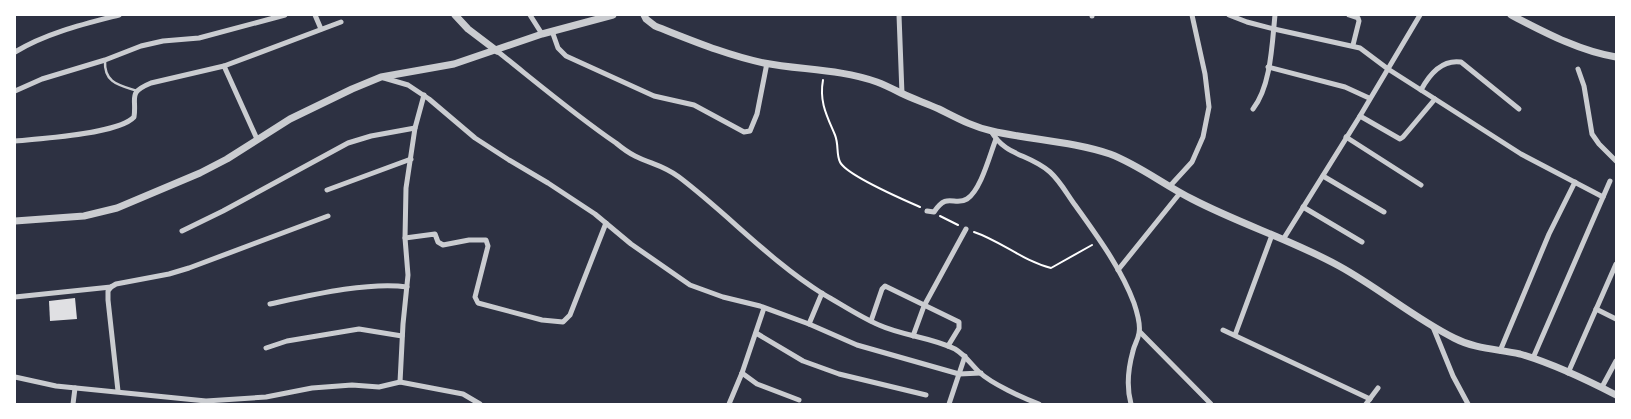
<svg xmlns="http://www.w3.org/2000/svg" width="1631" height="419" font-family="Jost,sans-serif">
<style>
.building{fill:#e0e0e3}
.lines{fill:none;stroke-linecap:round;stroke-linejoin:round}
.path{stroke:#fff;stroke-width:2}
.service{stroke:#caccd0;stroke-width:2.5}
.minor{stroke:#caccd0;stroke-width:5}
.tertiary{stroke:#caccd0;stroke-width:7}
</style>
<rect width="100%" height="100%" fill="#2d3142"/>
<polygon class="building" points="75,298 77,319 50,321 49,301"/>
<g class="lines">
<g class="path">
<path d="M823 80C819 102 827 116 835 135 839 145 836 154 840 162 846 175 904 200 920 207"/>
<polyline points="940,216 958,225"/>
<path d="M974 232C1001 241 1023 261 1051 268L1092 245"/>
</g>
<path class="service" d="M105 61C104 83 119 85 137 91"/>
<g class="minor">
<polyline points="315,15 321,29"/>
<polyline points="530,15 542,34"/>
<polyline points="899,15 902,94"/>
<polyline points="1092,15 1092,16"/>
<polyline points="1229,15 1247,22 1274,29 1360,48 1388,69 1435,99 1403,137 1400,139 1360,116"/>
<polyline points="1349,15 1358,18 1359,21 1353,45"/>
<polyline points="552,31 558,48 566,56 654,96 694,105 744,132 750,131 757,114 767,63"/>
<path d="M497 51C536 82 575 115 616 143 622 148 629 153 635 156 651 164 663 165 679 177 729 215 770 261 823 294 841 304 860 317 879 325 903 336 931 337 955 349 965 355 971 364 979 372 992 384 1023 398 1039 404"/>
<path d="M15 52C46 33 84 24 119 15"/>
<polyline points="224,66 257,139"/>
<polyline points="1268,67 1345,87 1369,98"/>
<polyline points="1578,69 1584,86 1592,134 1599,144 1616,161"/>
<polyline points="384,78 408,85 429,99 475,138 509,160 548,183 595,214 631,244 690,285 723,297 760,306 809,324 857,345 959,374 981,373"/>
<path d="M1421 90C1429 75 1441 59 1461 62L1519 109"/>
<polyline points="15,91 42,79 105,60 141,46 163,41 199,38 285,15"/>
<polyline points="1435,99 1521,154 1603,197"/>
<path d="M1253 109C1271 86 1272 44 1275 15"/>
<path d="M991 131C1006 157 1028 153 1050 172 1060 181 1067 194 1075 205 1097 236 1121 268 1134 303 1137 312 1141 324 1139 333 1138 340 1134 345 1133 351 1128 369 1126 386 1131 404"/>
<polyline points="1346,137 1421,185"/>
<path d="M15 141C38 139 119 134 134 117 137 97 127 93 151 83L224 66 341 22"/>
<polyline points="1323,176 1384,212"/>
<polyline points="1170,186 1192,162 1203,137 1209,107 1205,74 1192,15"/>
<polyline points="327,190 411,159"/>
<polyline points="1303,207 1362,242"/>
<path d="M927 211 934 212C948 191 954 207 967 199 981 190 990 154 996 139"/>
<polyline points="182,231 223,211 348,143 371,136 415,128"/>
<polyline points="405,238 435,234 438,242 443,245 469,240 486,240 488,246 475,297 478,303 542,320 563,322 570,315 606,223"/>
<polyline points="1284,238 1360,116 1420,15"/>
<polyline points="1118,270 1180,193"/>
<polyline points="111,287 108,291 108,300 118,391"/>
<polyline points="15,297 111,287 116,284 169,274 189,268 328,216"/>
<path d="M270 304C307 296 370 281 407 287"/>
<polyline points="1596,309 1616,319"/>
<polyline points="871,321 882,289 885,286 959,322 959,328 948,346"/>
<polyline points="809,324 822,293"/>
<polyline points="1433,327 1453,376 1468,404"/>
<polyline points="1223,330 1370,399"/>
<polyline points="1140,332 1211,404"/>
<polyline points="756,333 803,361 839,374 926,395"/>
<polyline points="1235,335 1272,235"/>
<polyline points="913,336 924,306 966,229"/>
<polyline points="266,348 287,341 359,329 402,336"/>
<polyline points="1500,351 1549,234 1575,182"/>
<polyline points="1533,358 1610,181"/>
<polyline points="742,373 757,384 799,400"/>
<polyline points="1568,373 1616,264"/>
<polyline points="15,377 56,386 206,401 266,397 312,388 352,385 379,387 400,382 463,394 480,404"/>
<polyline points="400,382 403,324 408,275 405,238 406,188 415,128 424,95"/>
<polyline points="1602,387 1616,361"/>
<polyline points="73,404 75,388"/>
<polyline points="729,404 742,373 764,308"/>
<polyline points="949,404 965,356"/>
<polyline points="1366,404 1378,388"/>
</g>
<g class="tertiary">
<polyline points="455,15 468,29 497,51"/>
<path d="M644 15 646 19 655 26C691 40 726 55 764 63 801 70 840 69 877 82 885 85 893 89 901 93 913 99 926 103 939 109 957 118 973 127 992 131 1031 140 1071 141 1110 154 1139 165 1164 185 1192 199 1240 224 1292 240 1339 266 1379 288 1414 318 1454 338 1475 349 1497 349 1520 354 1551 363 1587 380 1616 395"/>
<path d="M1511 15C1544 32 1579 51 1616 57"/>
<polyline points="15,221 84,216 117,208 200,173 227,159 290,119 352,89 381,77 454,64 542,34 613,15"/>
</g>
</g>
<rect width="1631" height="419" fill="none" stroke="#ffffff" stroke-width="32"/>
</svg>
